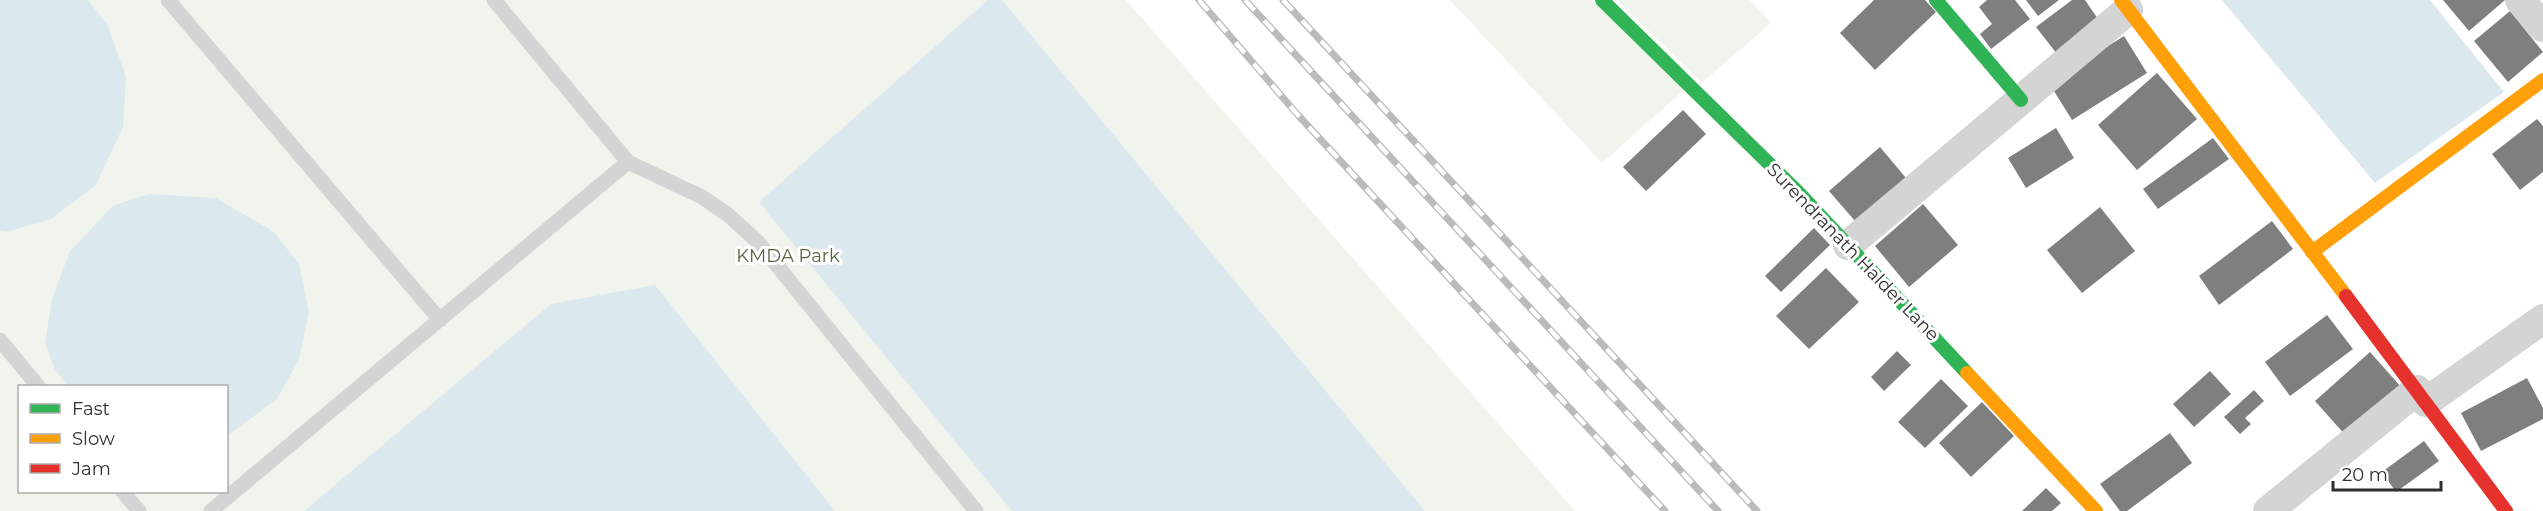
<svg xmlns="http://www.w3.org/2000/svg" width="2543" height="511" font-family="Montserrat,sans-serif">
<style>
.green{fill:#f1f3ed;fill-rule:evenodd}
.water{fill:#dbe9ef}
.building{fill:#7f7f7f}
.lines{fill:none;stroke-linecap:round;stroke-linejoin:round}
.lane{stroke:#d4d4d4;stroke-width:15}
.street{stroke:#d4d4d4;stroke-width:30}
.fast{stroke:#30b455;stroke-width:14}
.slow{stroke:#ff9f0a;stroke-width:14}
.jam{stroke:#e5322d;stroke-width:14}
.rail-casing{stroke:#bbb;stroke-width:7}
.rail{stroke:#fff;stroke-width:4.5;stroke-dasharray:14;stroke-linecap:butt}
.labels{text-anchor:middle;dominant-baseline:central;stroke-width:6;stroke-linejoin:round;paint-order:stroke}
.street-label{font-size:18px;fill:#2f2f2f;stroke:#fff}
.park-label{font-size:18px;fill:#556640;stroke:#fff}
</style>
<rect width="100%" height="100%" fill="#fff"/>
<g class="green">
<path d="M0 0H1126L1575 511H0ZM20 386H226V492H20Z"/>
<polygon points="1450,0 1592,0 1684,90 1602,163"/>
<polygon points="1617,0 1750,0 1771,23 1702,83"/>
</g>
<g class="water">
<polygon points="0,0 88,0 108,26 126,77 123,127 96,185 51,219 6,232 0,231"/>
<polygon points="988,0 1002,0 1425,511 1012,511 759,202"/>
<polygon points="2222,0 2430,0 2504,92 2375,183"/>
<polygon points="149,194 216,198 274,232 299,264 309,312 299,359 277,399 227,436 226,386 68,386 55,370 45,343 52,299 70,251 114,205"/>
<polygon points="655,285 835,511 304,511 551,304"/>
</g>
<g class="building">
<polygon points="1874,0 1925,0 1936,12 1875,70 1840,33"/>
<polygon points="1987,0 2015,0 2030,19 1991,49 1980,34 1992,24 1979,7"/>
<polygon points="2026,0 2059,0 2038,16"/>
<polygon points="2072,0 2085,0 2100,22 2057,54 2036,27"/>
<polygon points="2443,0 2505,0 2469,31"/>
<polygon points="2510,11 2543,52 2508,82 2474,41"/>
<polygon points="2124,36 2147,73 2072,120 2049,83"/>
<polygon points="2157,73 2197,119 2137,170 2098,125"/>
<polygon points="1683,110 1706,134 1646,191 1623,167"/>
<polygon points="2537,119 2543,126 2543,172 2520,190 2492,154"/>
<polygon points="2056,128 2074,158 2026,188 2008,158"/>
<polygon points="2213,138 2229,159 2158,209 2143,189"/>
<polygon points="1880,147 1906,178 1855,221 1829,191"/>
<polygon points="1923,204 1958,245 1909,287 1875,246"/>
<polygon points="2100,207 2135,251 2082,293 2047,250"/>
<polygon points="2272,221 2293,249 2219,305 2199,276"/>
<polygon points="1814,228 1830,245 1781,292 1765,276"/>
<polygon points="1826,268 1859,302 1809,349 1776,316"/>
<polygon points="2327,315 2353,349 2290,396 2265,362"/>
<polygon points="1897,351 1911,365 1884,391 1871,377"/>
<polygon points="2370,352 2402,388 2347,437 2315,401"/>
<polygon points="2210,371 2231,394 2194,427 2173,404"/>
<polygon points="2527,378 2543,408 2543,419 2481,451 2461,413"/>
<polygon points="1941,379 1968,406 1925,448 1898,422"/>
<polygon points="2254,390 2264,401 2245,418 2251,424 2240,434 2224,417"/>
<polygon points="1982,402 2014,436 1971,477 1939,443"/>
<polygon points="2170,433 2192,463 2127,511 2120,511 2100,484"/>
<polygon points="2424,441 2439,461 2396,492 2382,472"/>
<polygon points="2046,488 2061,503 2052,511 2022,511"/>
</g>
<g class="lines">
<g class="lane">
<polyline points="168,0 440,320"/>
<polyline points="628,162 702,197 727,214 758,242 976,511"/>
<polyline points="0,340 38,386"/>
<polyline points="123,492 139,511"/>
<polyline points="211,511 628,162 494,0"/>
</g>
<g class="street">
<polyline points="2520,0 2543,27"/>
<polyline points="1848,245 2128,10"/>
<polyline points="2426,402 2543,319"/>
<polyline points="2268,511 2417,390"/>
</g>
<g class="fast">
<polyline points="1602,0 1799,193 1967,373"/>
<polyline points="1936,0 2021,100"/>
</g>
<g class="slow">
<polyline points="2121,0 2346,296"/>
<polyline points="2312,252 2543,80"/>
<polyline points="1967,373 2096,511"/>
</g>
<polyline class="jam" points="2346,296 2506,511"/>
<g class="rail-casing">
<g id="rail">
<polyline points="1199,0 1297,114 1665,511"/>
<polyline points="1245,0 1718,511"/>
<polyline points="1283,0 1757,511"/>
</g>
</g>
<use href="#rail" class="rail"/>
</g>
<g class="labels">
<g class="street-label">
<text transform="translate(1853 252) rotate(46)">Surendranath Halder Lane</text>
</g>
<g class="park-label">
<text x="788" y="256">KMDA Park</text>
</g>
</g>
<rect x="18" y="385" width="210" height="108" fill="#ffffff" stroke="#acacac" stroke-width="1.5"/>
<rect x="30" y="404" width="30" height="9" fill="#30b455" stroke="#acacac" stroke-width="1.5"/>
<text x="72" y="415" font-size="18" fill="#2f2f2f">Fast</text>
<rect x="30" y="434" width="30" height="9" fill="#ff9f0a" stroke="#acacac" stroke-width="1.5"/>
<text x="72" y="445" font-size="18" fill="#2f2f2f">Slow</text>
<rect x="30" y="464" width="30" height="9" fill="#e5322d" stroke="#acacac" stroke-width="1.5"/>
<text x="72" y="475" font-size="18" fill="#2f2f2f">Jam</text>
<path d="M2333 481v9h108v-9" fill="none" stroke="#2f2f2f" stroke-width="3"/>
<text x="2342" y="481" font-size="18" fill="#2f2f2f" stroke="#ffffff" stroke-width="4.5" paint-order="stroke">20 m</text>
</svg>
